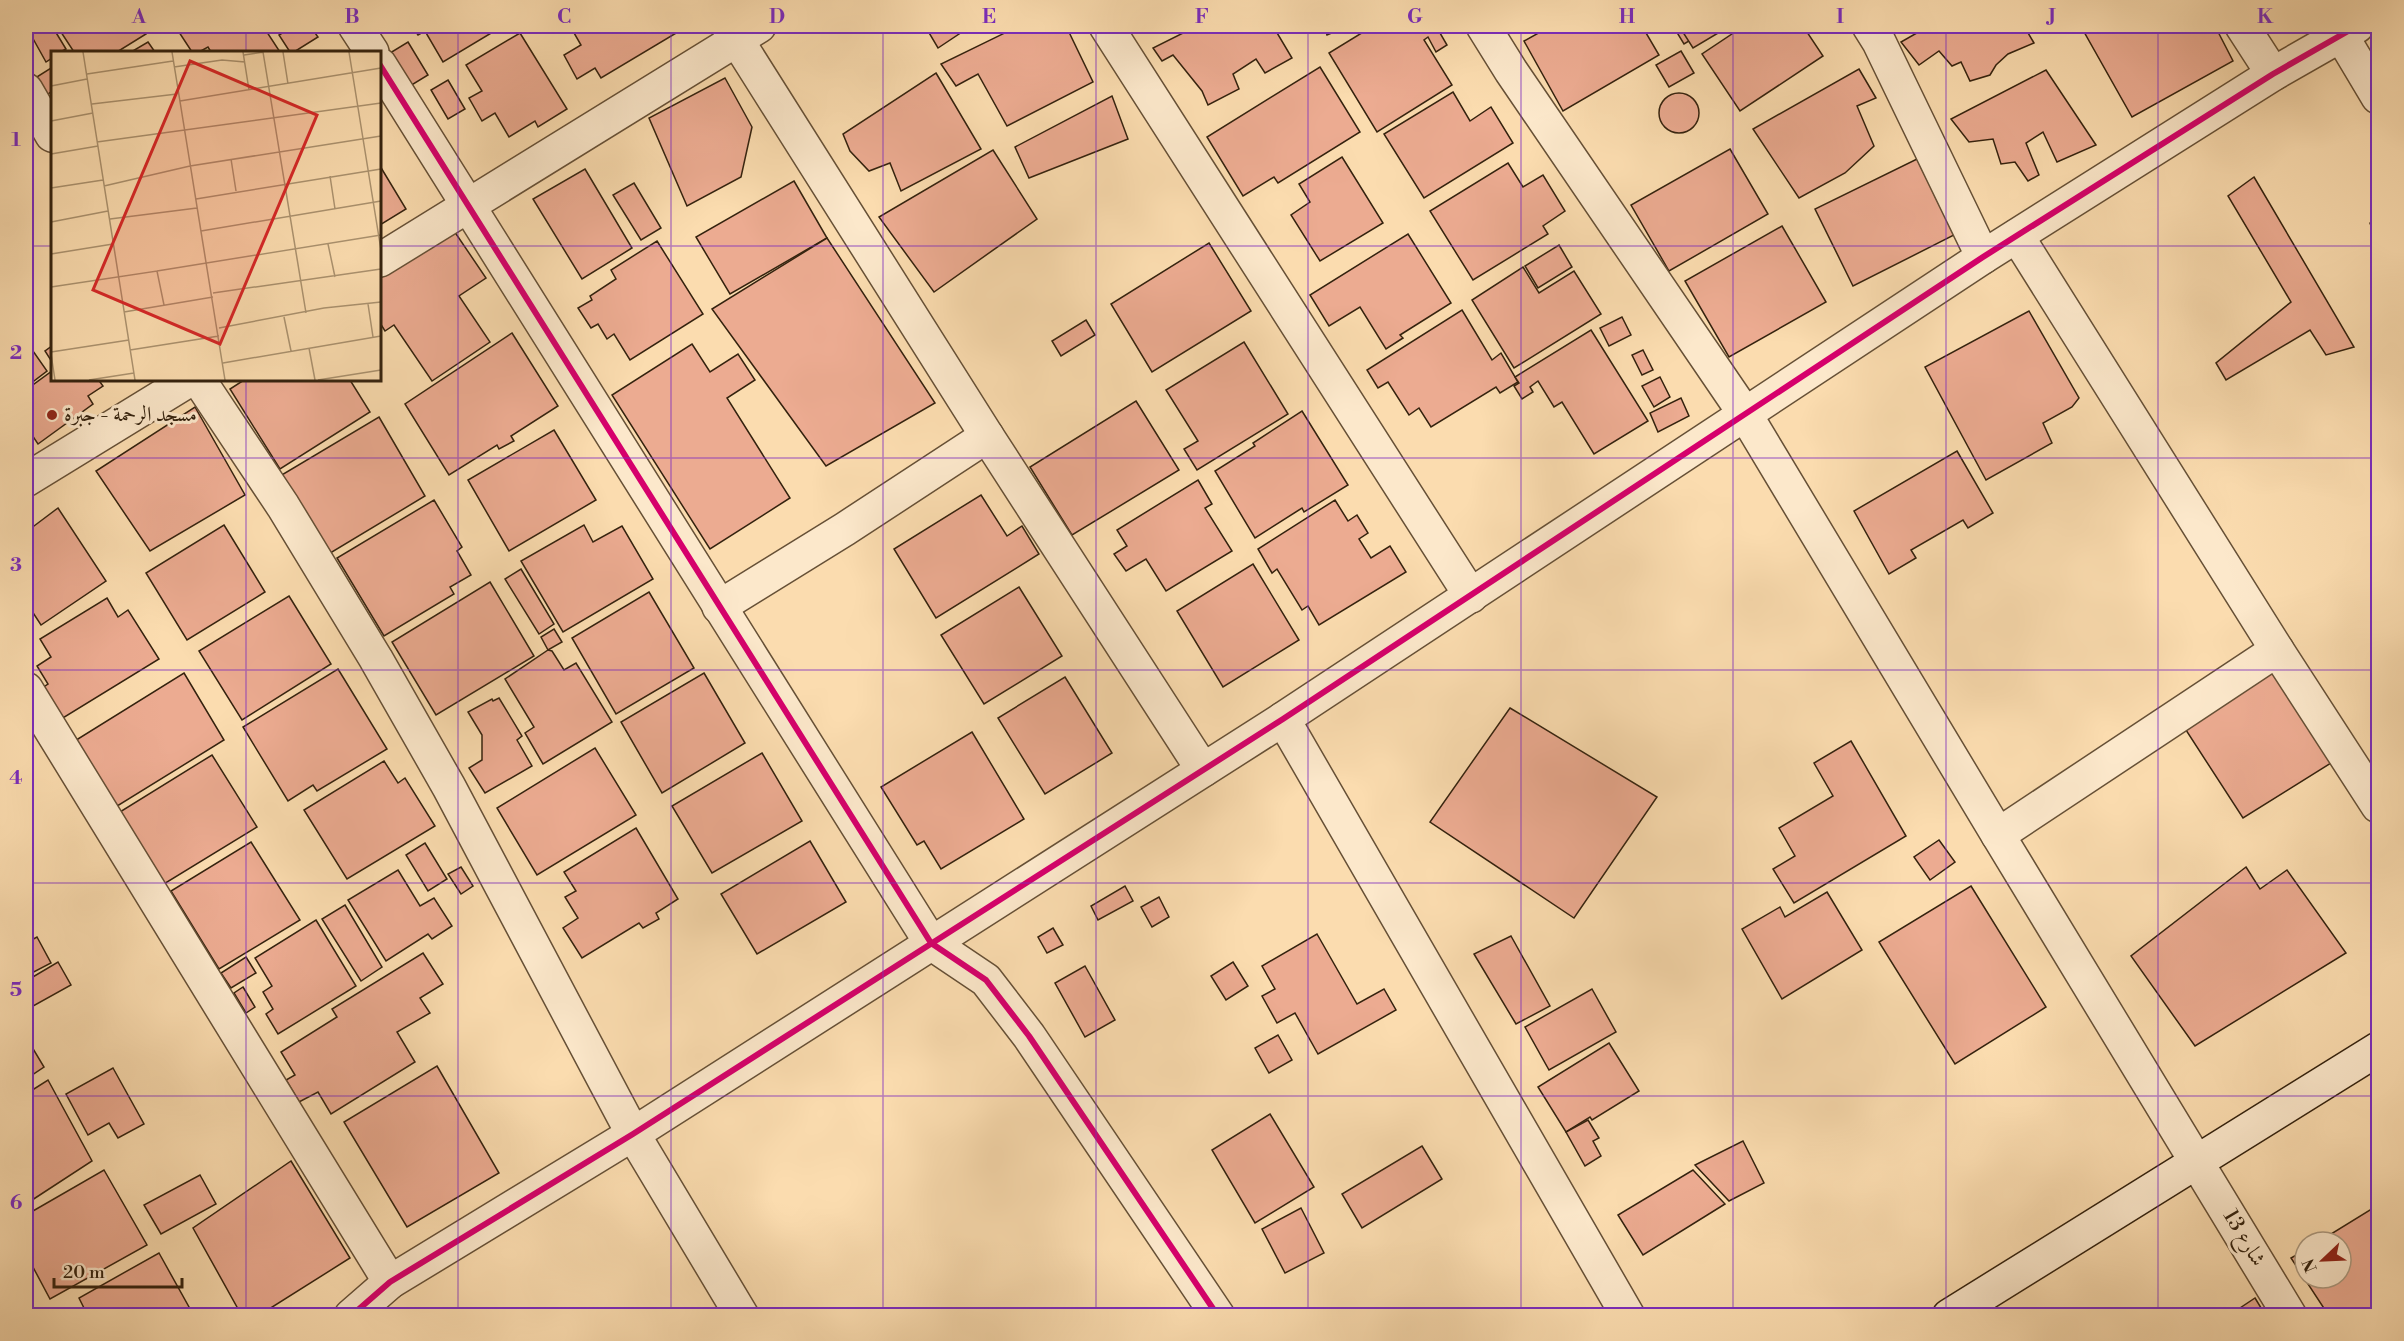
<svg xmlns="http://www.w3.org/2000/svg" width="2404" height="1341" font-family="'Libre Bodoni',Amiri,serif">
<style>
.building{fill:#ecab91;stroke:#34220e;stroke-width:1.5}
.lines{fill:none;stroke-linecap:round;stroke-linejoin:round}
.street-casing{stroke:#665036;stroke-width:36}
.secondary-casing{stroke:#34220e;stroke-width:36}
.street{stroke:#fce8cb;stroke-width:33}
.secondary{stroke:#fce8cb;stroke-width:33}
.cycleway-casing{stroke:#fce8cb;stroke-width:10}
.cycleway{stroke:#d6006c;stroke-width:6}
.grid{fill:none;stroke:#7b2cbf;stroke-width:1.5;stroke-opacity:0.55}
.poi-dot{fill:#8f2418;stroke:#fce8cb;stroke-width:2}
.labels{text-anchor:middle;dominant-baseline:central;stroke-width:6;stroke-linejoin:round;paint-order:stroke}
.poi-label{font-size:21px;fill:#34220e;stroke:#fce8cb;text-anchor:start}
.street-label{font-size:21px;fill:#34220e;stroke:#fce8cb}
.inset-road{fill:none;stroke:#ab926f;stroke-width:1.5}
.view{fill:#d62828;fill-opacity:0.15;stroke:#d62828;stroke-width:3}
.inset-edge{fill:none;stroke:#34220e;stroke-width:3}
.neatline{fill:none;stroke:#7b2cbf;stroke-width:2}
.grid-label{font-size:20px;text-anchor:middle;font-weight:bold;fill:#7b2cbf}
</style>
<rect width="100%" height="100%" fill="#fbdcaf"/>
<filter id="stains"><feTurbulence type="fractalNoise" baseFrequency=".00333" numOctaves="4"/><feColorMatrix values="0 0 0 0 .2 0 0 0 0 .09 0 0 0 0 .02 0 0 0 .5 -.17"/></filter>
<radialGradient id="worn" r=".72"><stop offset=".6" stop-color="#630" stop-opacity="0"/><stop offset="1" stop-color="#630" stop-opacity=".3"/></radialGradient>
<g class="building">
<polygon points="26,26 43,26 45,28 52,26 66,49 60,52 52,52 52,58 46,62"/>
<polygon points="57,26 140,26 146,34 117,52 74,52"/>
<polygon points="175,26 263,26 280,52 211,52 208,47 199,52 192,52"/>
<polygon points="294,26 310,26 318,37 294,52 290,52 279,35"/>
<polygon points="412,26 503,26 443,62 425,31 418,35"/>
<polygon points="570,26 688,26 601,78 595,68 577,79 564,55 581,45"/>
<polygon points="925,26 971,26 938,48"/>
<polygon points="1019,26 1066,26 1093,82 1007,126 978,74 956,86 941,64"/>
<polygon points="1197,26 1273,26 1292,58 1265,73 1256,59 1233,74 1239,89 1208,105 1202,91 1173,55 1162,61 1153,48"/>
<polygon points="1324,26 1346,26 1346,27 1327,35"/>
<polygon points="1373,26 1436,26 1447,45 1436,52 1428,37 1424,40 1452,85 1377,132 1329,53"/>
<polygon points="1551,26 1642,26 1659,55 1563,111 1524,41"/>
<polygon points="1673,26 1714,26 1684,44"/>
<polygon points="1679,26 1730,26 1693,48"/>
<polygon points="1744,26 1803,26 1823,56 1740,111 1702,54"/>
<polygon points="1929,26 2024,26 2034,43 2008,54 1996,65 1990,75 1970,81 1961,62 1952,66 1939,51 1919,65 1901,42"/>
<polygon points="2091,26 2197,26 2198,28 2215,26 2233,61 2132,117 2083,30"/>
<polygon points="520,33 567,109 538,127 535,121 509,137 495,113 482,121 469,98 482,91 466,65"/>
<polygon points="148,42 155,52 131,52"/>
<polygon points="408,42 428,75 410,86 390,53"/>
<polygon points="1681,51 1694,73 1669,87 1656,65"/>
<polygon points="1320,67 1360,132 1278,183 1274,177 1243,196 1207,137"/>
<polygon points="51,68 52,91 43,98 32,80"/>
<polygon points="1859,69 1876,98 1857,106 1874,146 1845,173 1799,198 1753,129"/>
<polygon points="2046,70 2096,145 2057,162 2043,132 2026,143 2039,175 2028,181 2015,162 2001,164 1993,139 1969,142 1951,119"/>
<polygon points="936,73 981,149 901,191 890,163 869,171 850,151 843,134"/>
<polygon points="725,78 752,127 741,177 687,206 649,118"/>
<polygon points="448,80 465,109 448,119 431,90"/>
<polygon points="1453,92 1470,121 1491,107 1513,143 1424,198 1384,134"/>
<circle cx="1679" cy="113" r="20"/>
<polygon points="1112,96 1128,139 1029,178 1015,147"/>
<polygon points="1730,149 1768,214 1669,271 1631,205"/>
<polygon points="993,150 1037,219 934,292 879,217"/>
<polygon points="1342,157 1383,223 1320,261 1291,215 1310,202 1299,184"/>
<polygon points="1917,159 1954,235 1853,286 1815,209"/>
<polygon points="1508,163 1523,187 1543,175 1565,211 1543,226 1548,234 1473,280 1430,211"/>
<polygon points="380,166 406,209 380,225"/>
<polygon points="585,169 632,248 582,279 533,199"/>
<polygon points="2254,177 2354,347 2326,355 2310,330 2226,380 2216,363 2291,302 2228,196"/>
<polygon points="794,181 827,238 730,294 696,237"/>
<polygon points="634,183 661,228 641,240 613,195"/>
<polygon points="2378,219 2378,244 2370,223"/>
<polygon points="450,225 486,278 459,296 490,342 432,381 394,325 385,331 380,323 380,273"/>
<polygon points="1782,226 1826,302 1729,357 1685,281"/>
<polygon points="1408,234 1451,303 1400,335 1403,338 1386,349 1360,307 1329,326 1310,295"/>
<polygon points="827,238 935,403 826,466 712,309"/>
<polygon points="657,241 703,314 630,360 614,334 607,339 598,324 591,328 578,308 592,300 590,296 616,279 611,270"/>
<polygon points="1209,243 1251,311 1152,372 1111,304"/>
<polygon points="1559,245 1572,267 1538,288 1525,266"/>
<polygon points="1523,267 1539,293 1574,271 1601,314 1514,368 1472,300"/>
<polygon points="1462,310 1492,360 1501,353 1518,382 1500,393 1496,387 1431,427 1419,408 1409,415 1388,382 1378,388 1367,370"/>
<polygon points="2029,311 2079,398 2072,407 2043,423 2052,443 1986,480 1925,367"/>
<polygon points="1622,317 1631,335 1609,346 1600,328"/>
<polygon points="1086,320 1095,335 1061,356 1052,341"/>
<polygon points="1591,330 1648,421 1594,454 1562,402 1554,407 1538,381 1530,387 1533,392 1522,399 1514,386 1519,383 1515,377"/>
<polygon points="512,333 558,406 511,436 514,441 499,449 497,445 449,475 405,404"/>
<polygon points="26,341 47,371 26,387"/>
<polygon points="1244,342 1288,414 1197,470 1184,449 1198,441 1166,390"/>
<polygon points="692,344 710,372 738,354 755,380 727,398 790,498 710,549 612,395"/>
<polygon points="52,346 52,362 45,351"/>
<polygon points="1643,350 1653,370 1642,375 1632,355"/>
<polygon points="52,371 52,380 104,380 100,382 103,386 88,396 93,404 38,444 26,426 26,390"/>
<polygon points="1660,377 1670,397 1654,407 1642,386"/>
<polygon points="244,380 350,380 370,412 280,469 230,389"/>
<polygon points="1681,398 1689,416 1658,432 1650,413"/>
<polygon points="1136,401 1179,470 1072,535 1030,467"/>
<polygon points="195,407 245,495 150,551 96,471"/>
<polygon points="1302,411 1348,485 1304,512 1302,508 1255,538 1215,471 1255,446 1253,443"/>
<polygon points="379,417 425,496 327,555 280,476"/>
<polygon points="554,430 596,500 509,551 468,480"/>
<polygon points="1957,451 1993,513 1968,528 1963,520 1911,550 1916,558 1889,574 1854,511"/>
<polygon points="1198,480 1212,504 1205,508 1232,551 1166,591 1146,559 1126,571 1114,554 1127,546 1117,530"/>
<polygon points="981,495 1007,536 1022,526 1039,554 936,618 894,549"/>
<polygon points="434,500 462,547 457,551 471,575 450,587 454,594 384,636 337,558"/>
<polygon points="1335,500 1348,521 1357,515 1368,533 1359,539 1371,558 1390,546 1406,572 1319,625 1308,606 1302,610 1277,569 1272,573 1258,549"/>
<polygon points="58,508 106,581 41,625 26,602 26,532"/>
<polygon points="224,525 265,592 187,640 146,573"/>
<polygon points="584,525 593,542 622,526 653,579 563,632 521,561"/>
<polygon points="1253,564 1299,640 1223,687 1177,611"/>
<polygon points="521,569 554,624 539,634 505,579"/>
<polygon points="490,582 534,656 436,715 392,642"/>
<polygon points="1019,587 1062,656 984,704 941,635"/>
<polygon points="649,592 694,668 616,714 572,638"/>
<polygon points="289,596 331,664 242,720 199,651"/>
<polygon points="107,598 118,617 128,610 159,659 58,721 39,690 48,684 37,666 51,657 40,639"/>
<polygon points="554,629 562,642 548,650 541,637"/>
<polygon points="548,650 552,651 564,670 576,663 612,722 543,764 525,733 534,727 505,679"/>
<polygon points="2277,667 2339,758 2243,818 2184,727"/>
<polygon points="338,669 387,749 317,791 313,785 288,801 243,727"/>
<polygon points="184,673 224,740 114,808 73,742"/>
<polygon points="704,673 745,743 662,793 621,722"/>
<polygon points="1065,677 1112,753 1045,794 998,718"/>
<polygon points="499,698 522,736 517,740 532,766 485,793 469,768 482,760 482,735 468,712 492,699 493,701"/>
<polygon points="1510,708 1657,797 1574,918 1430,822"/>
<polygon points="972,732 1024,819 941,869 924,841 917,845 881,787"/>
<polygon points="1851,741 1906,836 1794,903 1773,869 1795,856 1779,828 1833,796 1814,763"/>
<polygon points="595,748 636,815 537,875 497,808"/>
<polygon points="762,753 802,821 712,873 672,806"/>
<polygon points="212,755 257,827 159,887 115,815"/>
<polygon points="384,761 398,783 405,778 435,826 347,879 304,810"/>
<polygon points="636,828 678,899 656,913 659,919 643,928 639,923 582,958 563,928 578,918 565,897 576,891 564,872"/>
<polygon points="1939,840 1955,862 1930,880 1914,857"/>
<polygon points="810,841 846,902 757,954 721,894"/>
<polygon points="251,842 300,920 219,969 171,891"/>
<polygon points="425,843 447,879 428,891 406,855"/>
<polygon points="461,867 473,886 461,894 448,874"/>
<polygon points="2246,867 2260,889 2287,870 2346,953 2195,1046 2131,956"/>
<polygon points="398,870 420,906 434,898 452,926 432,939 428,934 386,961 348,900"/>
<polygon points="1125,886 1133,901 1098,920 1091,906"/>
<polygon points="1971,886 2046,1007 1955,1064 1879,942"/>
<polygon points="1827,892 1862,950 1782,999 1742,929 1780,907 1785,917"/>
<polygon points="1159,897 1169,917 1152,927 1141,907"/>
<polygon points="345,905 382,967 361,981 322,919"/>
<polygon points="316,920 356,986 278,1034 266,1014 273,1009 263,992 272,986 255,958"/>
<polygon points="1053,928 1063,945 1047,953 1038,937"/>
<polygon points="1317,934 1357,1004 1384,989 1396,1010 1318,1054 1295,1013 1277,1023 1262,996 1275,989 1262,966"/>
<polygon points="1511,936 1550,1006 1516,1024 1474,954"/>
<polygon points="37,937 51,963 28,975 26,970 26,943"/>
<polygon points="423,953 443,984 420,998 430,1013 397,1032 415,1062 331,1114 318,1092 299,1102 286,1080 295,1075 281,1052 337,1017 332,1009"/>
<polygon points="246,957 256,973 231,988 221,973"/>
<polygon points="58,962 71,985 26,1010 26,981"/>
<polygon points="1233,962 1248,986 1226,1000 1211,976"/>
<polygon points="1085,966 1115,1020 1085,1037 1055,983"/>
<polygon points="243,987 255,1007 246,1013 234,993"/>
<polygon points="1592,989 1616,1032 1549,1070 1525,1027"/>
<polygon points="1278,1035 1292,1060 1269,1073 1255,1048"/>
<polygon points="26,1037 44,1067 26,1079"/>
<polygon points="1609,1043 1639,1091 1592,1120 1590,1117 1566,1132 1538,1087"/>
<polygon points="437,1066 499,1173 407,1227 344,1122"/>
<polygon points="113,1068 144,1124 118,1138 109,1123 88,1135 66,1094"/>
<polygon points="48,1080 92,1161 26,1204 26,1094"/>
<polygon points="1270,1114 1314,1187 1255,1223 1212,1150"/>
<polygon points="1588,1120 1599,1138 1593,1141 1601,1156 1585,1166 1566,1132"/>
<polygon points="1743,1141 1764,1183 1729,1201 1695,1165"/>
<polygon points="1422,1146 1442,1179 1362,1228 1342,1194"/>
<polygon points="291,1161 350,1258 258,1316 242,1316 193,1228"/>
<polygon points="104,1170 147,1245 50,1299 26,1254 26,1215"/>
<polygon points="1693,1170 1725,1204 1643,1255 1618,1215"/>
<polygon points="200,1175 216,1204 161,1234 144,1205"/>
<polygon points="2378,1205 2378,1316 2329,1316 2291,1258 2305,1250 2305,1278 2341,1278 2341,1242 2318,1242"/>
<polygon points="1301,1208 1324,1253 1285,1273 1262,1229"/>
<polygon points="159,1253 194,1316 88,1316 79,1298"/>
<polygon points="2255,1298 2266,1316 2228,1316"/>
</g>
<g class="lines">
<g class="street-casing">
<g id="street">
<polyline points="355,26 372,52"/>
<polyline points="728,26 987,436 1203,770"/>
<polyline points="1106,26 1471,596"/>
<polyline points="1483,26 1511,71 1745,414 1998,835"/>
<polyline points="1869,26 1879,42 1983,257"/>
<polyline points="2242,26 2273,74"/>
<polyline points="2341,35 2378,97"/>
<polyline points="380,65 931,943 986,980 1029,1036 1218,1316"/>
<polyline points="26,90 52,135"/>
<polyline points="2017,236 2277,650 2378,806"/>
<polyline points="380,260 759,26"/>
<polyline points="199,380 283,506 376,659 449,787 633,1134 742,1316"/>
<polyline points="26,480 189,380"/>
<polyline points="719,607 845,529 987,436"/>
<polyline points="2277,650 1998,835 2290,1316"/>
<polyline points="26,689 390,1282"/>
<polyline points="1283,719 1628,1316"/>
<polyline points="351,1316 390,1282 633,1134 1283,719 1983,257 2273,74 2357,26"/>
</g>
</g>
<g class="secondary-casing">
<polyline id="secondary" points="1949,1316 2378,1049"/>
</g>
<use href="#street" class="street"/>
<use href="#secondary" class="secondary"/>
<g class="cycleway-casing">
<g id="cycleway">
<polyline points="380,65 931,943 986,980 1029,1036 1218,1316"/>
<polyline points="351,1316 390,1282 633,1134 1283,719 1983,257 2273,74 2357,26"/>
</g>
</g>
<use href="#cycleway" class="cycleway"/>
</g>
<path class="grid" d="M246 26V52M458 26V1316M671 26V1316M883 26V1316M1096 26V1316M1308 26V1316M1521 26V1316M1733 26V1316M1946 26V1316M2158 26V1316M26 246H52M380 246H2378M246 380V1316M26 458H2378M26 670H2378M26 883H2378M26 1096H2378"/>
<circle class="poi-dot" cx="52" cy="415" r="6"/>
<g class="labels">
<g class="poi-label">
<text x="64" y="415">مسجد الرحمة - جبرة</text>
</g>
<g class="street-label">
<text transform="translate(2244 1238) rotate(59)">شارع 13</text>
</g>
</g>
<g transform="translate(51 51)">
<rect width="330" height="330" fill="#fbdcaf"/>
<path class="inset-road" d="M32 1 84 329M121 1 174 329M192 1 198 39M212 1 255 262M232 1 237 33M298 1 330 199M193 4 213 1M123 16 171 9 194 11M36 23 122 10M0 35 36 28M129 50 330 17M41 53 126 43M0 70 42 62M46 91 330 52M0 103 47 95M180 108 185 140M279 125 284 158M53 135 139 115 330 85M0 137 52 129M145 148 330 118M59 168 146 157M0 171 57 160M150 180 330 150M277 193 284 226M0 203 62 193M106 220 330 184M0 236 106 220 113 254M162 242 330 218M317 253 322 286M73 261 162 246M233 266 240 300M168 277 273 257 330 251M258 297 264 329M79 299 168 285M0 301 78 289M0 303 4 329M172 312 330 285M38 329 83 322M267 329 330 319"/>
<path class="view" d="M139 10 266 64 169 293 42 239Z"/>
<rect width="330" height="330" class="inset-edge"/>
</g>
<rect width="2404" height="1341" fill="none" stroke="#fbdcaf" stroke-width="66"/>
<g transform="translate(2323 1260) rotate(247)"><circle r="28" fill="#fce8cb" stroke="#ac997f" stroke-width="1.5"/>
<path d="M0-4.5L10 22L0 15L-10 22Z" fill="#8f2418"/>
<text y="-9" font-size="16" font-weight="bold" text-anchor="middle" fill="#34220e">N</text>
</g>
<path d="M54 1278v9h128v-9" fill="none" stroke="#34220e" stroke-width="3"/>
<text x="63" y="1278" font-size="18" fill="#34220e" stroke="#fce8cb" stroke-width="4.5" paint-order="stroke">20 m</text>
<rect x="33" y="33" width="2338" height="1275" class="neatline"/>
<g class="grid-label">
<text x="139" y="23">A</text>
<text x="352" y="23">B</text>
<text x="564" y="23">C</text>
<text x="777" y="23">D</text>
<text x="989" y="23">E</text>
<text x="1202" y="23">F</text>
<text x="1415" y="23">G</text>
<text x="1627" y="23">H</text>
<text x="1840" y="23">I</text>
<text x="2052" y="23">J</text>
<text x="2265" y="23">K</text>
<text x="16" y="146">1</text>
<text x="16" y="359">2</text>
<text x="16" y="571">3</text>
<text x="16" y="784">4</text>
<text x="16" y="996">5</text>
<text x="16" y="1209">6</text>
</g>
<rect width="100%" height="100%" filter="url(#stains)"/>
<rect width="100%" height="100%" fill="url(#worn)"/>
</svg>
